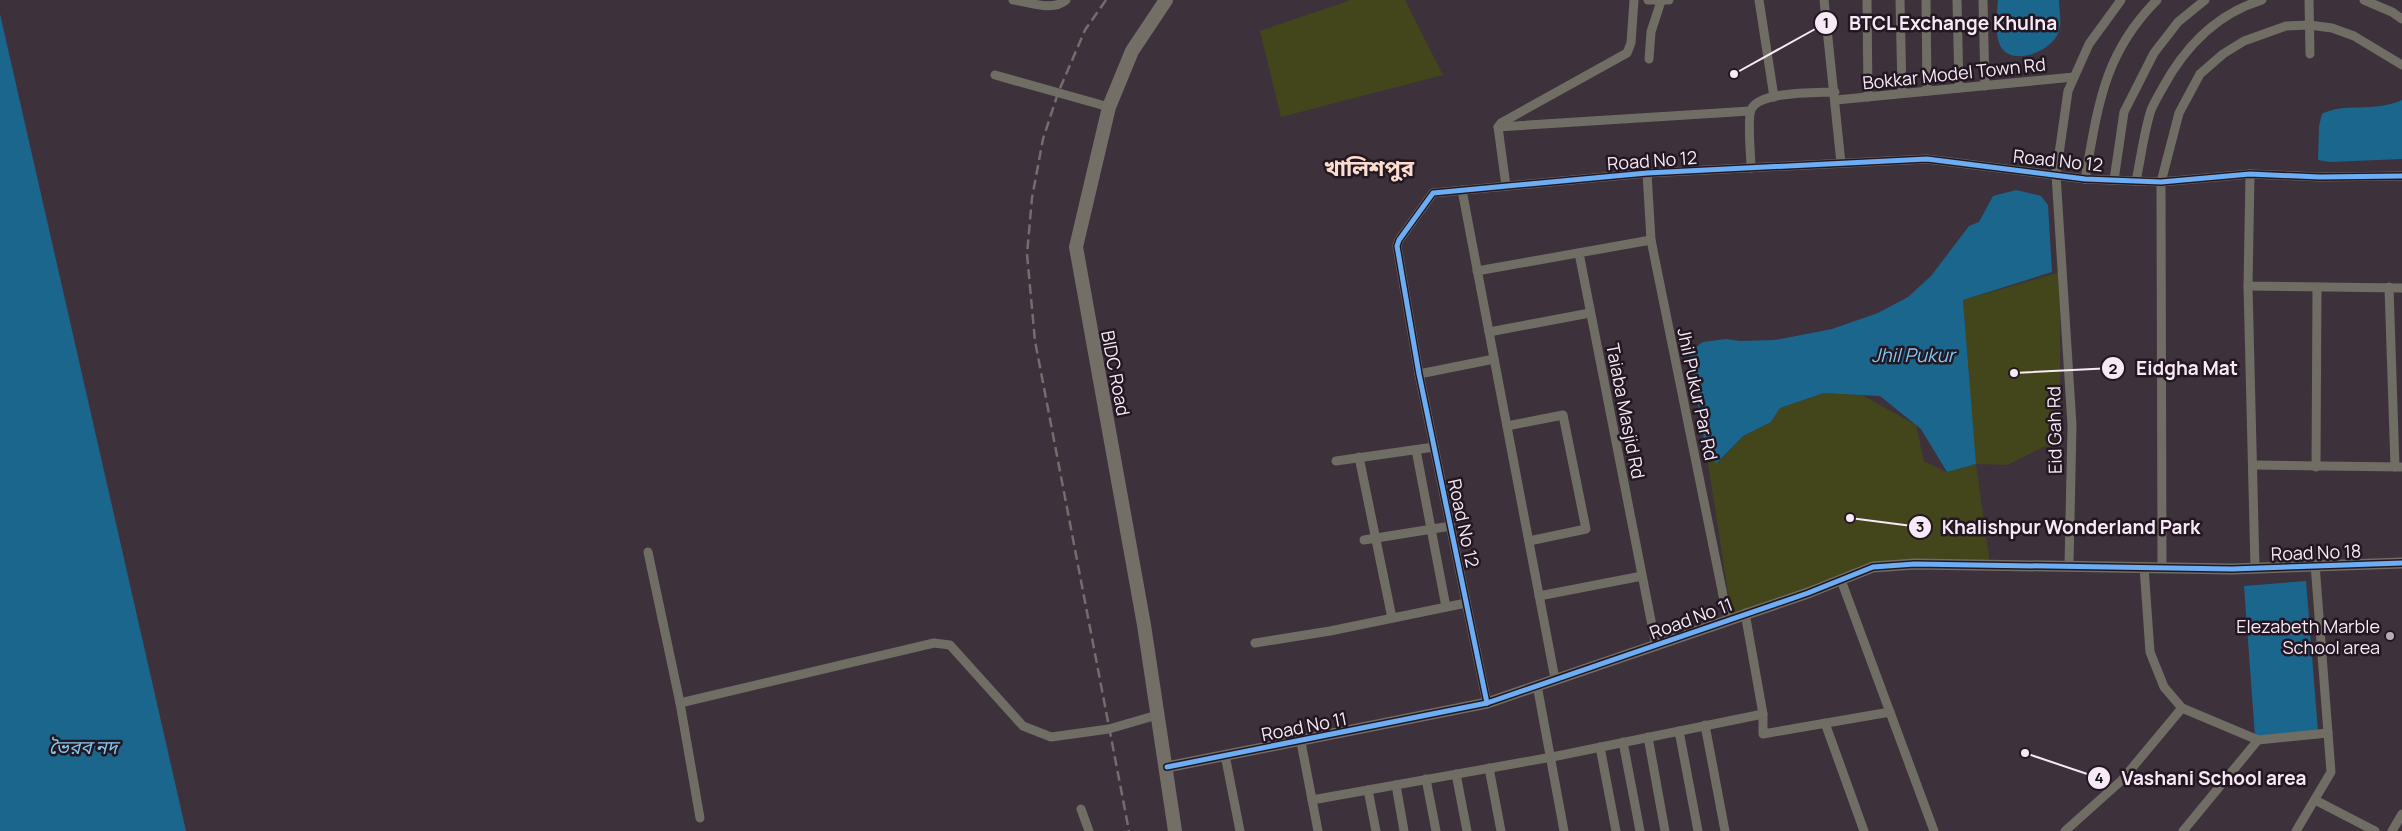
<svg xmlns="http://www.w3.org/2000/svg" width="2402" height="831" font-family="Manrope,'Noto Sans Bengali',sans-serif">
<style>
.green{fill:#43451b}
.water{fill:#1b668c}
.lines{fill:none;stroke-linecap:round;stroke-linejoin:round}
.minor{stroke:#6f6d64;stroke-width:9}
.tertiary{stroke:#6f6d64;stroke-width:11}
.secondary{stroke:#736f66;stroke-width:14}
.rail{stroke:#736d6c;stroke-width:2.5;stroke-dasharray:10 5;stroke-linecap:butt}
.cycleway-casing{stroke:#231822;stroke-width:8}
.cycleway{stroke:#6dadf4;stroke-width:5}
.poi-dot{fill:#b7a9b6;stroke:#231822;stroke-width:2}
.labels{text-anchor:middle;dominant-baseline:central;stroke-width:5;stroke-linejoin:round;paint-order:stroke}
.street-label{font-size:18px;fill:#f8e9f7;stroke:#231822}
.poi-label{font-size:18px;fill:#f8e9f7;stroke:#231822;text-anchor:end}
.water-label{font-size:19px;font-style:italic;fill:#82c8f2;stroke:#231822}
.district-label{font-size:22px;font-weight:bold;fill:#fbdcce;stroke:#231822}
.leader{fill:none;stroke:#f8e9f7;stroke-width:2}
.callout-dot{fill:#f8e9f7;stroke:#231822;stroke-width:2}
.mark-label{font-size:15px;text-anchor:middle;font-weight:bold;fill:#111}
.callout-label{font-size:19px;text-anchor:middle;font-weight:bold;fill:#f8e9f7;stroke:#231822;stroke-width:5;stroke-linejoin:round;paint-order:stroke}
</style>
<rect width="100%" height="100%" fill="#3d313c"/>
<g class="green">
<polygon points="1351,0 1405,0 1443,75 1281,117 1260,31"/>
<polygon points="2060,272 2060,451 2045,446 2007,465 1976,464 1990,564 1873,567 1732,618 1707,457 1718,463 1743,436 1771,422 1780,408 1825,393 1862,395 1916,425 1924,461 1946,472 1975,464 1963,300"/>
</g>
<g class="water">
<path d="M1998 0H2059C2059 10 2062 22 2059 31 2053 51 2013 67 2001 47 1994 36 1997 13 1998 0Z"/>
<polygon points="0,14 186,831 0,831"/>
<path d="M2402 100V159L2330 162 2318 160 2319 126 2322 114C2344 102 2374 113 2402 100Z"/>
<polygon points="2016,190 2041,196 2048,205 2052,272 1963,300 1976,464 1947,472 1921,429 1880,396 1824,393 1780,408 1771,422 1743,436 1717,463 1707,457 1689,352 1703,342 1726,339 1740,341 1775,340 1832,329 1878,313 1908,297 1931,276 1969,226 1979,222 1993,196"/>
<polygon points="2306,581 2318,731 2255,736 2244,586"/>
</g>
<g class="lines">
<g class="minor">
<path d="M1013 0C1029 2 1053 12 1066 0"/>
<polyline points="1648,0 1669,0"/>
<polyline points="1759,0 1774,97"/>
<polyline points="1824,0 1841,163"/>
<polyline points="1867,0 1868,97"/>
<polyline points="1900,0 1902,93"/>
<polyline points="1926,0 1927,91"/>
<polyline points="1957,0 1959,88"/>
<polyline points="1983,0 1985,86"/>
<polyline points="2309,0 2310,54"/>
<polyline points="2364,0 2392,12 2402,19"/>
<polyline points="1649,59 1651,32 1661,1"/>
<polyline points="995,75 1109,107"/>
<polyline points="1836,100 2074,77"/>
<polyline points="1498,127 1501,123 1627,53 1631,43 1634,0"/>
<path d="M1751 168C1751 156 1747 119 1751 110 1758 91 1816 93 1835 92"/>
<polyline points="1647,173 1651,240 1728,620"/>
<polyline points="2250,174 2248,286 2402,288"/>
<path d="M2085 179C2098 107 2103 54 2157 0"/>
<polyline points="2114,180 2124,112 2154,53 2178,22 2205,0"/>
<path d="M2136 181C2141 157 2144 132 2151 110 2154 103 2158 96 2162 89 2184 48 2216 14 2262 0"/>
<polyline points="1506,186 1498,127 1750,111"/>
<polyline points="1462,190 1555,679"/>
<polyline points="1579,253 1656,646"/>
<polyline points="1477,271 1651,240"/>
<polyline points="2248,286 2255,568"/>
<polyline points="2389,287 2395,467"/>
<polyline points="1489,332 1590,313"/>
<polyline points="1419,374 1494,359"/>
<polyline points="1507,426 1563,415 1586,529 1529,541"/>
<polyline points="1416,450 1446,607"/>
<polyline points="1359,457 1392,618"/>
<polyline points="1336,461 1434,447"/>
<polyline points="2253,465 2402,467"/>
<polyline points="2316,467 2317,288"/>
<polyline points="1364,540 1451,526"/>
<polyline points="648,552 680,703 700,818"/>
<polyline points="2069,565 2072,425 2056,175 2068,91 2089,44 2121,0"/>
<polyline points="2144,567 2150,652 2164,687 2182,708 2258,740 2328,733"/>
<polyline points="2162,567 2161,182 2179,113 2200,74 2223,54 2244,41 2286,26 2309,25 2332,28 2354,36 2402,65"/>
<polyline points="1841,580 1934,831"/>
<polyline points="1539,596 1642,576"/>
<polyline points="1745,613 1763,714 1763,734 1890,712"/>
<polyline points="1255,643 1330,631 1466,603"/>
<polyline points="1537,685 1564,831"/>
<polyline points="680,703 934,643 950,645 1023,726 1051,737 1109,729 1157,715"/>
<polyline points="1487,703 1419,374 1397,246 1399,240 1433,193 1647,173 1927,159 2085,179 2161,182 2250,174 2320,177 2402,176"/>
<polyline points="1825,723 1864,831"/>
<polyline points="1705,725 1725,831"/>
<polyline points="1679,731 1698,831"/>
<polyline points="1648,737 1665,831"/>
<polyline points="1301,742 1318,831"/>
<polyline points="1623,742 1640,831"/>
<polyline points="1600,747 1616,831"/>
<polyline points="1225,755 1240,831"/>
<polyline points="1489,768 1501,831"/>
<polyline points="1456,774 1467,831"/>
<polyline points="1426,779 1436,831"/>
<polyline points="1396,785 1404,831"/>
<polyline points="1368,790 1376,831"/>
<polyline points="1312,800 1552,757 1763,714"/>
<polyline points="2315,800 2375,831"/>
<polyline points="1081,809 1089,831"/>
<polyline points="2065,831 2122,780 2182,708"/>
<polyline points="2183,831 2258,740"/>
<polyline points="2296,831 2331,772 2315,564"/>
<polyline points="2392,831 2402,814"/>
</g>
<polyline class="tertiary" points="1167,767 1487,703 1808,593 1873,567 1915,564 2232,569 2402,563"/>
<polyline class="secondary" points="1166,0 1132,51 1109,107 1076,247 1144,625 1175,831"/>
<polyline class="rail" points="1106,0 1085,30 1058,93 1043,139 1032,198 1027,254 1035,341 1129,831"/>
<g class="cycleway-casing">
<g id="cycleway">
<polyline points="1487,703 1419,374 1397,246 1399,240 1433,193 1647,173 1927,159 2085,179 2161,182 2250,174 2320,177 2402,176"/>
<polyline points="1167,767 1487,703 1808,593 1873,567 1915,564 2232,569 2402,563"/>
</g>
</g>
<use href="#cycleway" class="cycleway"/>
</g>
<circle class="poi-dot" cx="2390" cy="636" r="5"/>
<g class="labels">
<g class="street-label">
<text transform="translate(1954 73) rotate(-6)">Bokkar Model Town Rd</text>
<text transform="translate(1652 160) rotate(-4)">Road No 12</text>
<text transform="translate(2058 160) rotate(6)">Road No 12</text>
<text transform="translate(1116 373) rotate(79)">BIDC Road</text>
<text transform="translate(1698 394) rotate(78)">Jhil Pukur Par Rd</text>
<text transform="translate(1626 411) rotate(79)">Taiaba Masjid Rd</text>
<text transform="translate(2054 430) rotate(-91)">Eid Gah Rd</text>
<text transform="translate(1464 523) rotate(78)">Road No 12</text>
<text transform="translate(2316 552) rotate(-2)">Road No 18</text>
<text transform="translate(1691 618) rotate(-20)">Road No 11</text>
<text transform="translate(1304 726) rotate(-11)">Road No 11</text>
</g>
<g class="poi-label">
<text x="2380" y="626">Elezabeth Marble<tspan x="2380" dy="21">School area</tspan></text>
</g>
<g class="water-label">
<text x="1913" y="355">Jhil Pukur</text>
<text x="83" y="747">ভৈরব নদ</text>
</g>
<g class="district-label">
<text x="1369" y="168">খালিশপুর</text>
</g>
</g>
<path class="leader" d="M1734 74L1826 23M2014 373L2113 368M1850 518L1920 527M2025 753L2099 778"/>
<g class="callout-dot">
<circle cx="1734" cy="74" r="5"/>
<circle cx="2014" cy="373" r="5"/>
<circle cx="1850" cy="518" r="5"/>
<circle cx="2025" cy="753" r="5"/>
<circle cx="1826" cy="23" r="12"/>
<circle cx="2113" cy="368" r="12"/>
<circle cx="1920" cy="527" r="12"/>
<circle cx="2099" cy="778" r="12"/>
</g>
<g class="mark-label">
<text x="1826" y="28">1</text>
<text x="2113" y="374">2</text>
<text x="1920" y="532">3</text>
<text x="2099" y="783">4</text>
</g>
<g class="callout-label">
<text x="1953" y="30">BTCL Exchange Khulna</text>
<text x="2187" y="375">Eidgha Mat</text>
<text x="2071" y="534">Khalishpur Wonderland Park</text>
<text x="2214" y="785">Vashani School area</text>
</g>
</svg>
